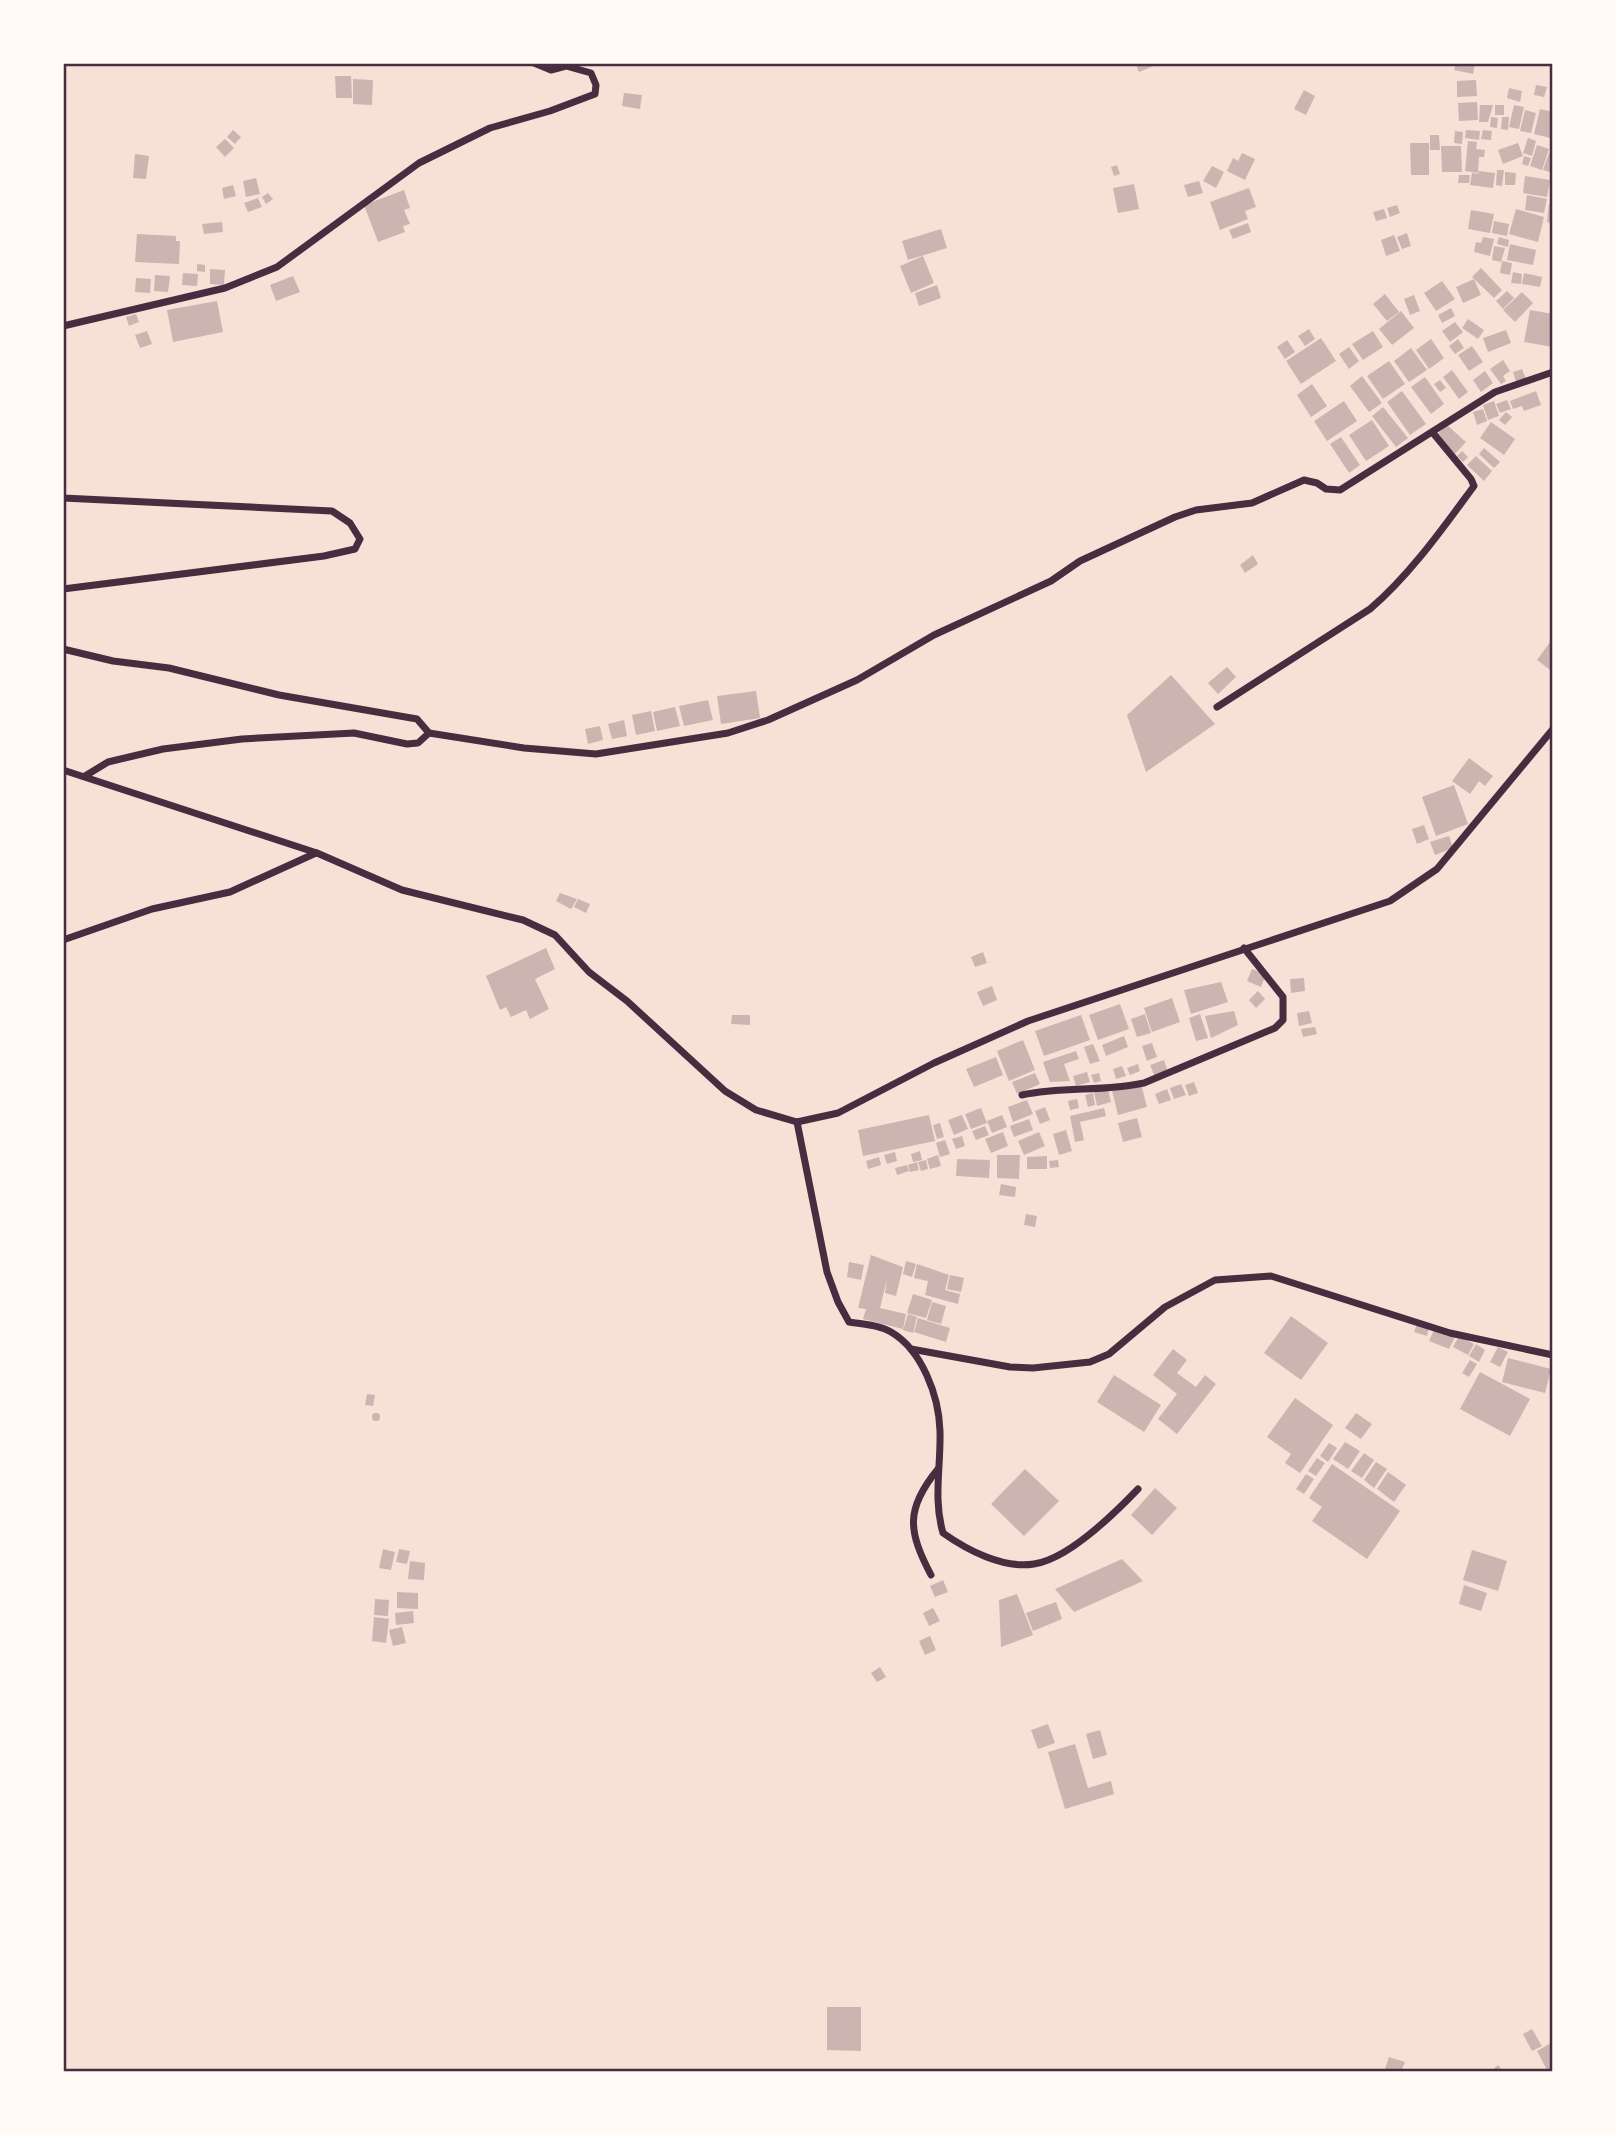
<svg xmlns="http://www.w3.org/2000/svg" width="1616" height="2135" font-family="Cabin,sans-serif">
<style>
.building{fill:#ccb4b1}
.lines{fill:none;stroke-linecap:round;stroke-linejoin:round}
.minor{stroke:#4a2c40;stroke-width:7}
.neatline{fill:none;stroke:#4a2c40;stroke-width:2.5}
</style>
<rect width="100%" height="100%" fill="#f7e1d7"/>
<g class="building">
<polygon points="1135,63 1155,63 1156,65 1139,72"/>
<polygon points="1456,63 1475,63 1473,74 1454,70"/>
<polygon points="335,76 351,76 352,98 336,98"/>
<polygon points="353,79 373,80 372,105 353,104"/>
<polygon points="1476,80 1477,96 1457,97 1457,81"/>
<polygon points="1536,85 1547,87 1544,97 1534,95"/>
<polygon points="1509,88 1522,91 1520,102 1507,98"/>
<polygon points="1304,90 1315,96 1306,115 1294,109"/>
<polygon points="624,93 642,95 640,109 622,106"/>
<polygon points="1477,102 1478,120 1459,121 1458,103"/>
<polygon points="1480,105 1493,105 1488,122 1479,122"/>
<rect x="1495" y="105" width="9" height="10"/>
<polygon points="1514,105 1524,107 1519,129 1509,127"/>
<polygon points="1540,109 1553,112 1550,138 1534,134"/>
<polygon points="1525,110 1536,113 1531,133 1520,131"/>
<polygon points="1491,117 1498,118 1497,128 1490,127"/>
<polygon points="1502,117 1509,117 1508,130 1501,129"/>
<polygon points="233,130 241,137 235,144 227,137"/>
<polygon points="1466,130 1480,131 1479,140 1465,138"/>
<polygon points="1483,130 1492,131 1491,140 1481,139"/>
<polygon points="1455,131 1463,132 1462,144 1454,143"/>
<polygon points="1430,135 1439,135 1440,150 1430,150"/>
<polygon points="1528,138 1536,141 1532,156 1523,153"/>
<polygon points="225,139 234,148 225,157 216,147"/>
<polygon points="1468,141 1477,142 1476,149 1485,150 1484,157 1479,157 1478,173 1465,171"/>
<polygon points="1410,143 1429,143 1429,175 1411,175"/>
<polygon points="1518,143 1523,156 1503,164 1498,150"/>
<polygon points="1537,145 1549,149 1542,170 1530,166"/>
<polygon points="1441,146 1461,146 1462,172 1442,172"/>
<polygon points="1242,153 1255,159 1245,180 1227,171 1233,158 1238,161"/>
<polygon points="1549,153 1553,154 1553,173 1543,170"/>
<polygon points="135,154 149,156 146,179 133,178"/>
<polygon points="1524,156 1531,158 1528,166 1522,164"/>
<polygon points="1117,165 1120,174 1114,176 1111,167"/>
<polygon points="1212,166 1224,172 1216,188 1203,181"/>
<polygon points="1497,170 1504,170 1502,186 1496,185"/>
<polygon points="1479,171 1495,173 1493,188 1470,185 1472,173 1478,174"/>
<polygon points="1505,172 1516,173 1515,185 1505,185"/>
<polygon points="1459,175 1470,175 1469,183 1458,183"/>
<polygon points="1525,176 1550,180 1547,197 1523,193"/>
<polygon points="256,178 260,194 246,197 243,181"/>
<polygon points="1199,181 1203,193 1188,197 1184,185"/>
<polygon points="1134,184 1139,209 1118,213 1113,188"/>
<polygon points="233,185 236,196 224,199 222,188"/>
<polygon points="1249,188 1256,207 1245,211 1248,219 1220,230 1210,202"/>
<polygon points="404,190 410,208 404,210 410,224 403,226 405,232 378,242 364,205"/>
<polygon points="268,193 273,199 266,204 262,197"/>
<polygon points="1527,195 1547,199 1544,213 1525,210"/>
<polygon points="258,198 262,207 248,212 244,203"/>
<polygon points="1549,204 1553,205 1553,223 1547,222"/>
<polygon points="1397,205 1400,213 1390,217 1387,208"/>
<polygon points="1384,209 1387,218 1376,221 1373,212"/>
<polygon points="1516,209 1544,217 1538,242 1509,234"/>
<polygon points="1471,210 1494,214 1490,233 1468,229"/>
<polygon points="1494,221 1509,224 1507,236 1492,233"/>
<polygon points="222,222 223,232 204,234 202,224"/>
<polygon points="1248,223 1251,232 1233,239 1229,230"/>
<polygon points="941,229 947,248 908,260 902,241"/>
<polygon points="1407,233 1411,246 1402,249 1397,237"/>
<polygon points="137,234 176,236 176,241 180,241 179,264 135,262"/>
<polygon points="1394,235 1400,251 1386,256 1381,240"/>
<polygon points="1483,237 1494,239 1490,256 1474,252 1476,242 1481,243"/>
<polygon points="1499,237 1509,240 1508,247 1497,244"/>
<polygon points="1510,244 1536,250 1533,265 1507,260"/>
<polygon points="1494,246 1505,248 1501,262 1492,260"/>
<polygon points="923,256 934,283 911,293 900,266"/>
<polygon points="1502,261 1512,263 1510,275 1500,273"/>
<polygon points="197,264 205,265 205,272 197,271"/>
<polygon points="1481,268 1502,290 1494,298 1472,277"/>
<polygon points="210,269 225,270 224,285 210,284"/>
<polygon points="1513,272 1522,274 1521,284 1511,283"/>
<polygon points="183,273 198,274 197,286 182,285"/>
<polygon points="1524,273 1542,277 1540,287 1522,284"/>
<polygon points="155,275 170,276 168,292 154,291"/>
<polygon points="293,276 300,292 276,301 270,285"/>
<polygon points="136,278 151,279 150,293 135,292"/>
<polygon points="1474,279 1481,295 1463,303 1456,287"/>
<polygon points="1442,281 1455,299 1436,311 1424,293"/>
<polygon points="937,285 941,298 919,306 915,293"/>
<polygon points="1507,291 1514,298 1503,309 1496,301"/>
<polygon points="1522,292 1533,303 1515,322 1503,310"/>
<polygon points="1385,294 1399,312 1387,321 1373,304"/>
<polygon points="1414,295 1420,311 1410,315 1404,299"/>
<polygon points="217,301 223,332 173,342 167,310"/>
<polygon points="1451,308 1455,316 1442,323 1438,315"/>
<polygon points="1530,310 1553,314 1553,347 1524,342"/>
<polygon points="1401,311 1414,328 1392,345 1379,329"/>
<polygon points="136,314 139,322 129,326 126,317"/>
<polygon points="1468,319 1484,330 1478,339 1462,328"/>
<polygon points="1455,322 1463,332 1450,342 1442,331"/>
<polygon points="1309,329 1315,339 1305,346 1298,336"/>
<polygon points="1506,330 1511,343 1488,352 1483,338"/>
<polygon points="147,331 152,344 140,348 135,335"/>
<polygon points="1373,331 1383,347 1363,360 1352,344"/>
<polygon points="1321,338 1336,361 1301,384 1286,361"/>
<polygon points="1431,339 1444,358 1429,369 1416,350"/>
<polygon points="1458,339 1464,348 1455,354 1449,346"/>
<polygon points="1287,340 1295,352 1285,359 1277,347"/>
<polygon points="1472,346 1483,362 1469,371 1458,355"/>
<polygon points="1349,347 1359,361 1349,369 1339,354"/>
<polygon points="1411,348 1427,370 1409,382 1394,361"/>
<polygon points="1503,360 1510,371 1503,376 1506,381 1501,384 1490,369"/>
<polygon points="1389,361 1405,384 1383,399 1367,376"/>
<polygon points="1522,369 1526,379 1516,382 1513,372"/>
<polygon points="1452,370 1468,392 1459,399 1443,377"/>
<polygon points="1485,371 1493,383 1481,392 1473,380"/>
<polygon points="1362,376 1382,403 1369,412 1350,386"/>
<polygon points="1425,377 1444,404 1431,414 1411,387"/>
<polygon points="1440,380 1446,388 1440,392 1434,384"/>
<polygon points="1312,384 1327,406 1311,417 1297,395"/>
<polygon points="1402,391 1426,424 1410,435 1387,402"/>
<polygon points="1536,391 1541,405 1524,411 1522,406 1513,409 1510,401"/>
<polygon points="1507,400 1511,409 1500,413 1496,404"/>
<polygon points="1344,401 1357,421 1327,441 1314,421"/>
<polygon points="1494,401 1499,416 1488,420 1483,405"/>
<polygon points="1383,407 1408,438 1396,447 1372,416"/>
<polygon points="1483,409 1487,421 1477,425 1473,412"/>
<polygon points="1506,412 1512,417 1505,425 1499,420"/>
<polygon points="1372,420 1389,446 1366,461 1349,435"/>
<polygon points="1491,422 1515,439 1504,455 1480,438"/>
<polygon points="1447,425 1466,442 1455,454 1436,436"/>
<polygon points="1341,437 1360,465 1349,473 1330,444"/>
<polygon points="1484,448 1500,462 1494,468 1479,454"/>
<polygon points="1462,451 1468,457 1463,462 1457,456"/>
<polygon points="1476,456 1492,471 1484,481 1467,465"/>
<polygon points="1253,555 1258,564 1245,573 1240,565"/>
<polygon points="1553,638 1553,672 1537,660"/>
<polygon points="1227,667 1236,677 1218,694 1208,683"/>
<polygon points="1171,675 1215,724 1146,772 1127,715"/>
<polygon points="756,691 760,718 721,724 717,696"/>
<polygon points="708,700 713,720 684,726 679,706"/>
<polygon points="675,707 680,726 657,731 653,712"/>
<polygon points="651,711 655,731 636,735 632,715"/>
<polygon points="624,720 627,736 612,739 608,724"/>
<polygon points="600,726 603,740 588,744 585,729"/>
<polygon points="1469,758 1493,776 1485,786 1479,781 1470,794 1452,781"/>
<polygon points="1454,785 1468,824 1436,836 1422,797"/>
<polygon points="1424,825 1429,839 1417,844 1412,829"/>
<polygon points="1449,836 1453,848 1435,855 1430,842"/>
<polygon points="560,893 577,899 571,909 556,901"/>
<polygon points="578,899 590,904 586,913 574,907"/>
<polygon points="546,948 555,969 535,979 549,1009 530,1019 526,1010 511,1017 506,1007 500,1010 486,976"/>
<polygon points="983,952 987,963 975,967 971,957"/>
<polygon points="1252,969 1266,974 1261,987 1247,981"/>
<polygon points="1304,978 1305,991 1291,993 1290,979"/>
<polygon points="1221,982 1228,1002 1191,1014 1184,990"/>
<polygon points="992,986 997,1000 983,1006 977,992"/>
<polygon points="1258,991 1265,999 1256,1008 1249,1000"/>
<polygon points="1172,998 1180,1022 1152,1032 1144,1008"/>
<polygon points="1120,1004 1129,1029 1098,1040 1089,1015"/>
<polygon points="1234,1011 1238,1025 1211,1038 1205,1016"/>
<polygon points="1309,1011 1312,1023 1299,1026 1297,1013"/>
<polygon points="1145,1014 1151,1033 1137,1037 1131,1019"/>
<polygon points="1200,1014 1208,1038 1196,1041 1189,1018"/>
<polygon points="732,1015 750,1015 750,1025 731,1024"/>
<polygon points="1081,1015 1090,1040 1044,1056 1035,1031"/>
<polygon points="1315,1027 1317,1034 1303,1037 1301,1029"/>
<polygon points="1124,1036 1128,1047 1106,1056 1102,1045"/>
<polygon points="1023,1040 1035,1070 1009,1081 997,1051"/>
<polygon points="1152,1043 1157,1057 1147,1061 1142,1046"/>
<polygon points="1093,1044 1100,1061 1090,1064 1084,1047"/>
<polygon points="1076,1051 1079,1059 1064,1064 1070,1081 1050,1082 1043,1062"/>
<polygon points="996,1057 1003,1075 974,1087 966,1069"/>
<polygon points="1164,1060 1168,1072 1155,1077 1150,1065"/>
<polygon points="1138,1064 1140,1071 1130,1075 1127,1068"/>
<polygon points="1122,1066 1126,1076 1116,1079 1113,1069"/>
<polygon points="1087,1072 1090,1082 1076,1086 1073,1076"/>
<polygon points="1035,1073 1040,1084 1017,1094 1012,1082"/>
<polygon points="1099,1073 1101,1081 1094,1083 1091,1075"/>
<polygon points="1194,1082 1198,1093 1189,1096 1185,1085"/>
<polygon points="1141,1084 1147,1107 1118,1115 1112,1091"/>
<polygon points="1181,1084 1186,1095 1174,1099 1170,1088"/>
<polygon points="1108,1089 1111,1102 1097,1106 1094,1092"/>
<polygon points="1167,1089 1171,1100 1159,1104 1155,1094"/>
<polygon points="1093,1093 1095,1105 1088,1107 1085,1095"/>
<polygon points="1077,1099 1079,1108 1070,1110 1068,1101"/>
<polygon points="1027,1100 1033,1114 1013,1122 1008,1107"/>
<polygon points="1045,1107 1050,1120 1040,1124 1035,1111"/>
<polygon points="981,1108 987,1123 971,1129 965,1114"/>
<polygon points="1104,1108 1106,1116 1080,1122 1084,1140 1075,1142 1070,1116"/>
<polygon points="929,1115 935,1141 863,1156 858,1130"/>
<polygon points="962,1115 968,1129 954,1135 948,1120"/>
<polygon points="1002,1115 1007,1127 992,1133 987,1121"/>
<polygon points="1137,1118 1142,1137 1123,1142 1118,1123"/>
<polygon points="1029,1119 1033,1130 1014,1137 1010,1126"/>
<polygon points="940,1123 944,1137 937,1139 933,1125"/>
<polygon points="985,1126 989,1135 976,1140 972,1131"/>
<polygon points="1066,1130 1072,1151 1059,1155 1053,1134"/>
<polygon points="1003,1132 1008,1146 991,1153 985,1139"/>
<polygon points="1039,1132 1045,1146 1024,1155 1018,1141"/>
<polygon points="962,1136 965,1146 956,1149 952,1139"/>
<polygon points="945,1140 950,1154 940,1157 936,1143"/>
<polygon points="920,1151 922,1160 913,1162 911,1154"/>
<polygon points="895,1152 897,1161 887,1164 884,1155"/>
<polygon points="938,1155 941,1166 930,1169 927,1159"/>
<polygon points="997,1155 1020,1155 1019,1179 997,1178"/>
<polygon points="1047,1156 1047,1169 1027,1169 1027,1157"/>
<polygon points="879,1157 881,1165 868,1169 866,1161"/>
<polygon points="957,1159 990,1160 989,1178 956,1176"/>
<polygon points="926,1160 928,1169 921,1171 918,1162"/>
<polygon points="1058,1160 1059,1167 1050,1168 1049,1161"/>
<polygon points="917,1162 919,1170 910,1172 908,1165"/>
<polygon points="907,1165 909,1171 897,1175 895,1168"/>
<polygon points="1001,1184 1016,1187 1015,1197 999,1195"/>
<polygon points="1026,1214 1037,1216 1035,1227 1024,1225"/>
<polygon points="871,1255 903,1267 896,1296 885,1293 887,1279 880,1308 906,1314 903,1329 863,1319 866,1309 858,1308"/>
<polygon points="906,1261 916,1264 912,1277 903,1274"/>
<polygon points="849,1262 864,1265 861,1280 847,1277"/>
<polygon points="917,1264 949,1275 945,1290 960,1294 958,1304 925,1295 928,1281 914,1278"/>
<polygon points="950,1275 964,1278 961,1292 947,1289"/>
<polygon points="913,1294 932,1300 926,1318 907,1313"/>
<polygon points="932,1302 946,1306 941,1324 927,1320"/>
<polygon points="908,1314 917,1317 913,1333 903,1330"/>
<polygon points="1291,1316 1328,1343 1301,1380 1264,1353"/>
<polygon points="918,1318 950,1328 946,1342 914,1332"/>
<polygon points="1417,1324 1429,1328 1427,1336 1414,1332"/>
<polygon points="1435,1328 1455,1337 1449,1349 1429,1341"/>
<polygon points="1459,1336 1474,1344 1468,1355 1453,1347"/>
<polygon points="1476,1344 1485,1350 1479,1362 1469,1356"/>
<polygon points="1498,1347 1508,1352 1500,1367 1490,1362"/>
<polygon points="1173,1349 1187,1360 1177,1373 1196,1387 1205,1375 1216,1384 1177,1434 1158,1419 1177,1394 1153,1375"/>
<polygon points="1508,1358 1551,1369 1545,1393 1502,1382"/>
<polygon points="1470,1360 1477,1364 1469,1377 1462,1373"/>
<polygon points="1480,1372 1530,1399 1510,1436 1460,1409"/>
<polygon points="1114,1375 1161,1405 1144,1432 1097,1402"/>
<polygon points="367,1394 375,1395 373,1406 365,1405"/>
<polygon points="1295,1398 1333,1425 1300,1473 1285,1463 1291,1454 1267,1437"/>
<polygon points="1356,1413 1372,1424 1361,1439 1345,1428"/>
<circle cx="376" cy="1417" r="4"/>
<polygon points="1345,1442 1360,1451 1348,1469 1333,1459"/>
<polygon points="1329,1443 1337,1448 1328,1462 1320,1456"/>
<polygon points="1364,1453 1374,1460 1362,1478 1351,1471"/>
<polygon points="1317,1458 1325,1463 1316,1476 1308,1471"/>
<polygon points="1376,1462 1387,1469 1374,1488 1364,1480"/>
<polygon points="1332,1464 1400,1511 1367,1559 1312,1521 1322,1507 1309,1498"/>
<polygon points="1025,1469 1059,1501 1024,1536 991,1504"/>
<polygon points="1388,1472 1406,1485 1394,1502 1377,1489"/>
<polygon points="1306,1474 1314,1479 1304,1494 1296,1489"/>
<polygon points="1155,1488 1177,1508 1152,1535 1131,1515"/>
<polygon points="383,1549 395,1552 391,1570 379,1568"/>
<polygon points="399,1549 410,1551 407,1564 396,1562"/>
<polygon points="1472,1550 1507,1561 1498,1591 1463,1580"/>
<polygon points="1122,1559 1143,1581 1074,1612 1055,1589"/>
<polygon points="410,1561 425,1563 424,1580 408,1579"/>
<polygon points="943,1580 948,1592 935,1597 930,1586"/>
<polygon points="1464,1585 1487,1593 1481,1611 1459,1604"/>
<polygon points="397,1592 418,1593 418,1609 397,1608"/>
<polygon points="1017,1594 1033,1635 1001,1647 999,1600"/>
<polygon points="375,1599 389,1600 388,1616 374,1615"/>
<polygon points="1056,1602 1062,1619 1033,1631 1026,1613"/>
<polygon points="933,1608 940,1621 929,1626 923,1613"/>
<polygon points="413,1611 414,1623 396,1625 395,1613"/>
<polygon points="374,1617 389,1619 386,1643 372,1641"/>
<polygon points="402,1627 406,1643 393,1646 389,1630"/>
<polygon points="930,1636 936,1650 925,1655 919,1641"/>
<polygon points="880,1667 886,1677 877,1682 871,1673"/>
<polygon points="1048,1724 1055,1743 1038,1749 1031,1730"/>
<polygon points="1100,1730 1107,1755 1093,1759 1086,1734"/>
<polygon points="1075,1744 1088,1788 1111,1781 1114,1794 1065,1809 1048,1752"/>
<polygon points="827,2007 861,2007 861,2051 827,2050"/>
<polygon points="1532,2029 1542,2046 1532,2051 1523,2034"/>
<polygon points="1553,2042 1553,2072 1548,2072 1537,2051"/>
<polygon points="1389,2057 1405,2062 1401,2072 1384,2072"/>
<polygon points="1498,2065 1504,2072 1490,2072"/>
</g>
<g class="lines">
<g class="minor">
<polyline points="63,326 225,288 277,267 419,163 490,128 550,111 595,94 596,85 591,73 566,66 551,70 534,63"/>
<polyline points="63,498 332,511 350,523 360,539 355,549 324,556 63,589"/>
<polyline points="63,649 113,661 169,668 279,695 417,719 429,733 418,743 407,744 354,733 242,739 163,749 108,762 85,776"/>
<path d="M1217 707 1370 609C1410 575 1443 528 1474 486L1471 479 1433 433"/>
<polyline points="429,733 524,748 596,754 728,733 768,720 857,680 934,635 1051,581 1080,561 1175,517 1196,510 1252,503 1304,480 1317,483 1326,489 1340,490 1495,392 1553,372"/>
<polyline points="63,770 317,853 402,890 523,920 555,935 589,972 627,1001 725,1091 756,1110 797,1122 838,1113 934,1063 1028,1021 1390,901 1437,869 1553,729"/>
<polyline points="63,940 152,909 230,892 316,853"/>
<path d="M1022 1095C1062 1086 1103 1092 1144 1083L1275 1028 1283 1020V997L1244 948"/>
<path d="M797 1122 827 1272 838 1302 849 1322C863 1324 879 1325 891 1332 922 1350 939 1396 940 1431 941 1466 933 1499 943 1533 967 1550 1003 1569 1034 1564 1068 1559 1115 1513 1138 1489"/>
<polyline points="911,1349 1010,1367 1033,1368 1090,1362 1109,1354 1165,1307 1215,1280 1271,1276 1450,1333 1553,1355"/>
<path d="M931 1575C908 1531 905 1509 938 1469"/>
</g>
</g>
<rect width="1616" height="2135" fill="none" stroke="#fffaf5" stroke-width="130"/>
<rect x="65" y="65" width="1486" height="2005" class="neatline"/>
</svg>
